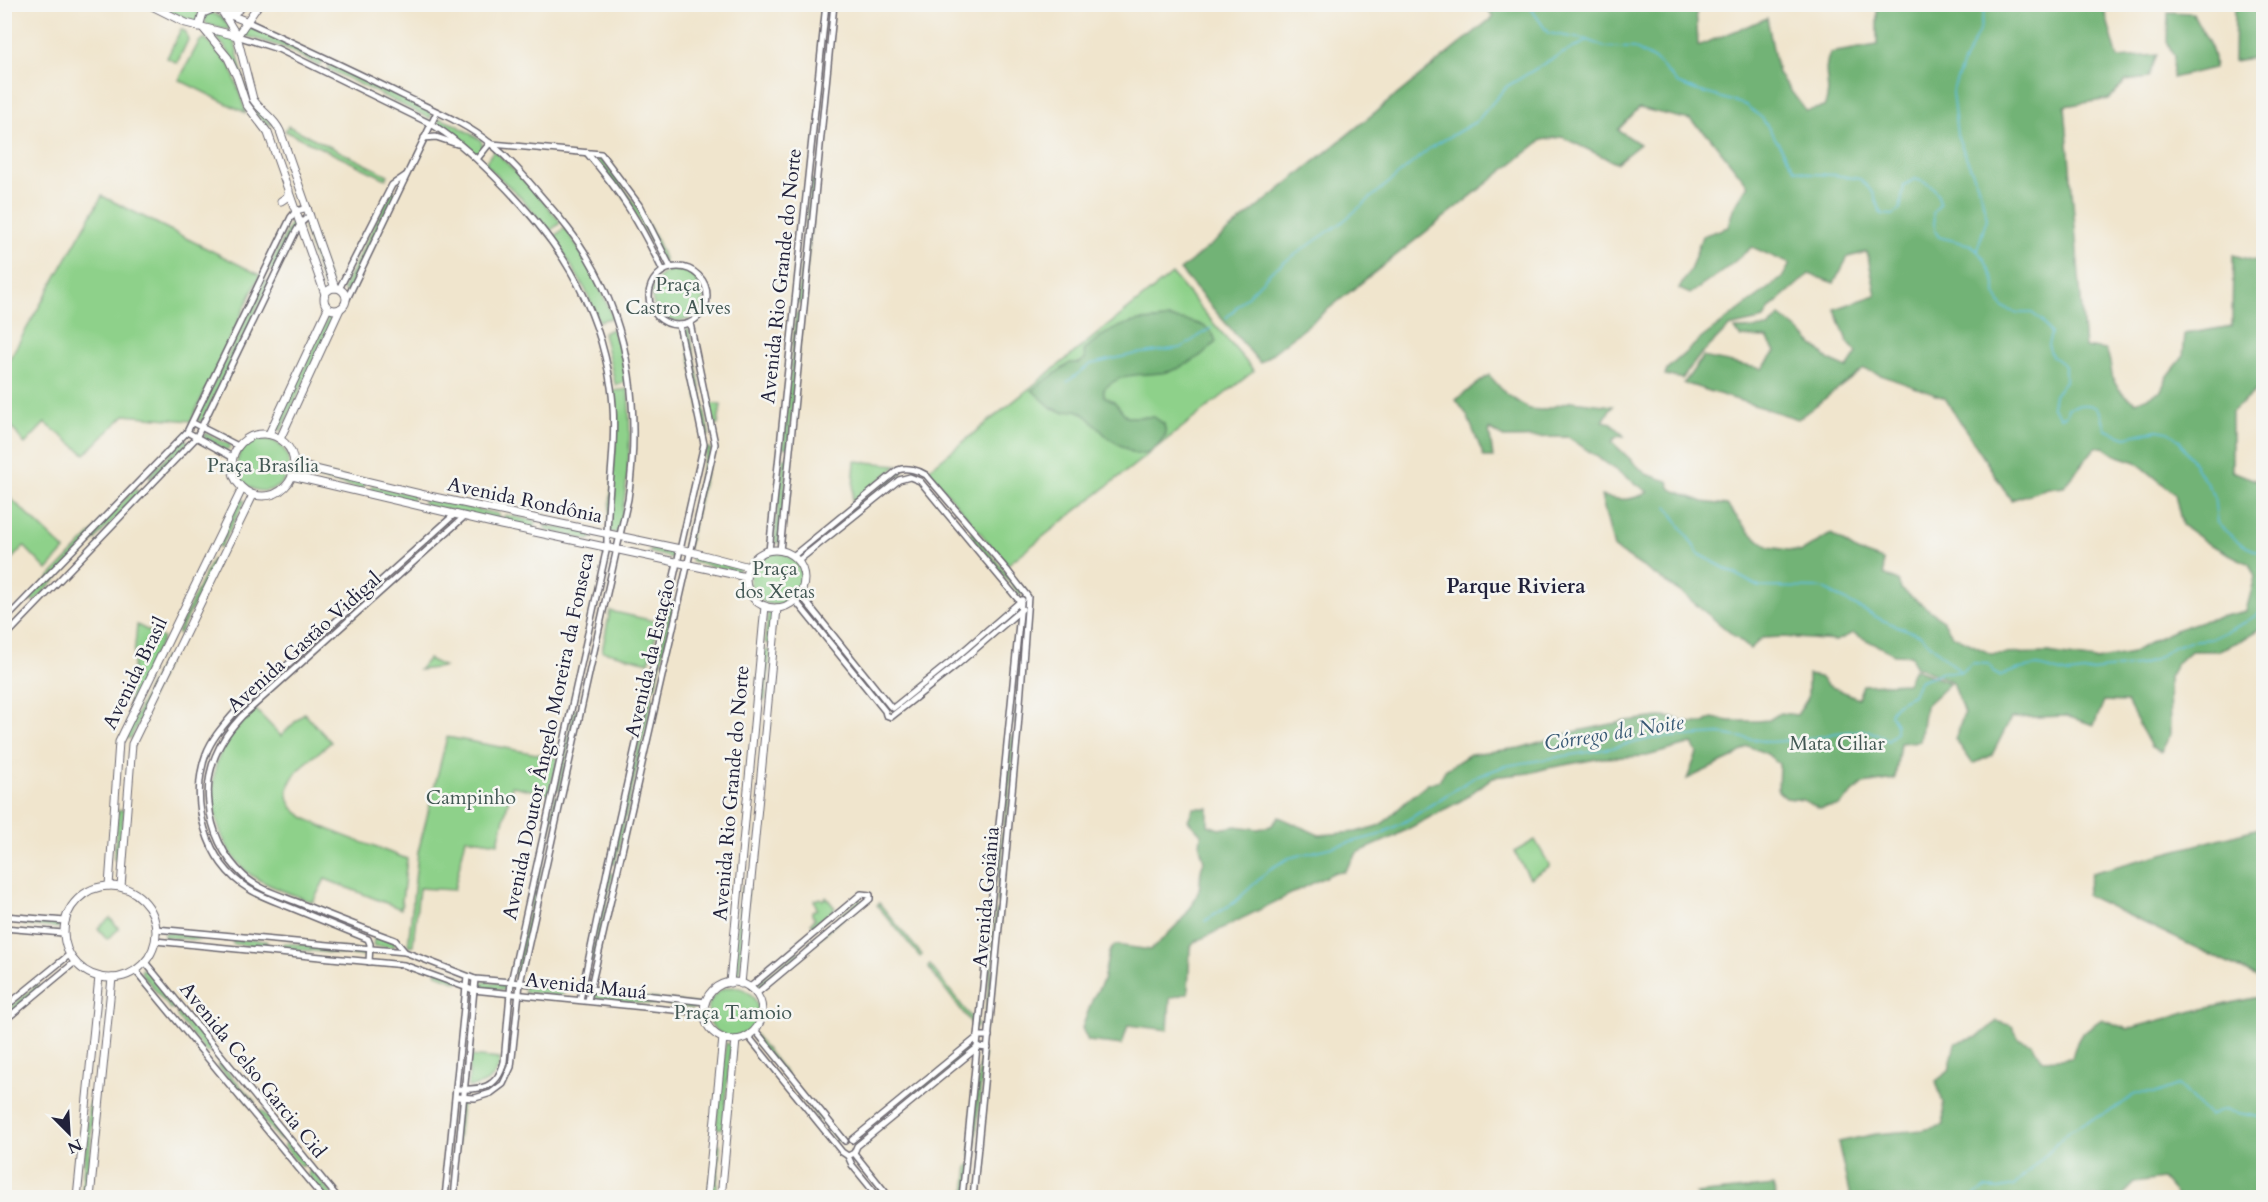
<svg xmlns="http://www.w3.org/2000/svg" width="2268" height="1202" font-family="Cardo,serif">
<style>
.green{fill:#8ed18a;stroke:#587a62;stroke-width:1.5}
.forest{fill:#72b376;stroke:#4a6a58;stroke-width:1.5}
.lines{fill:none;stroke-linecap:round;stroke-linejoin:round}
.stream{stroke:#5fbddd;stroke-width:1.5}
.minor-casing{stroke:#6a666e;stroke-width:8}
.major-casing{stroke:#6a666e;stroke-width:9}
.minor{stroke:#fff;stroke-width:5}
.major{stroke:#fff;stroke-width:7}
.labels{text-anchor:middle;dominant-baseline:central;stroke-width:5;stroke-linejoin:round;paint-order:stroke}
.street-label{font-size:20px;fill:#22223b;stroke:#f6f6f2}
.park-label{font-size:20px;fill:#425753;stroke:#f6f6f2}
.neighbourhood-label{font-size:21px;font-weight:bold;fill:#22223b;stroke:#f6f6f2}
.water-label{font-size:21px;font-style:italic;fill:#375874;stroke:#f6f6f2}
</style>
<rect width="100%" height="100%" fill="#f6f6f2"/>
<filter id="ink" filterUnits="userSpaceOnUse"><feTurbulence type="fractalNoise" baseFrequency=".0167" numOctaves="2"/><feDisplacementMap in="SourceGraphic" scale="12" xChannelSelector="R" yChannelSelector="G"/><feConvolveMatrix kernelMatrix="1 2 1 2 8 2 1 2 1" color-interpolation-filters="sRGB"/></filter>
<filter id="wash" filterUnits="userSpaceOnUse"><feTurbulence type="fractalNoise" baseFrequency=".008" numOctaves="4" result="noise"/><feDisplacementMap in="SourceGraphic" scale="24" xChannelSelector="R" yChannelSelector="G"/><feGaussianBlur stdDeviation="1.35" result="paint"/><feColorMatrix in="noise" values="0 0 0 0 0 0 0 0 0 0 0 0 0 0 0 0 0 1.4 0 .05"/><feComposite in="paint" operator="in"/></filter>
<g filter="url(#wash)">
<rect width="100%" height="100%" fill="#f0e5cd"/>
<g class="green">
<polygon points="156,5 197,5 204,8 198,13 198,24"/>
<polygon points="210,12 221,17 231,29 223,29 206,24 204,17"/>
<polygon points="248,26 324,61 319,66 286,48 243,35"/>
<polygon points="181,29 186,32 188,40 177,63 167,58"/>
<path d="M211 32 234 38 245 87 251 102 273 125C249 122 245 84 237 66 231 53 221 42 211 32Z"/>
<polygon points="203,39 206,39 231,67 246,113 179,80 199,42"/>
<polygon points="331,63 431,113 431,117 429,118 328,69"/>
<polygon points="439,118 456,125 481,140 483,149 478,154 473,153 439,124"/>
<polygon points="288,126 388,175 386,179 285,131"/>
<polygon points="494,150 536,193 560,221 559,224 551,230 547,228 519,196 487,166 485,163"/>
<path d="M598 158H600C623 186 657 230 665 263H663L630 205 597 160Z"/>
<polygon points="811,180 816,180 803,304 797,303"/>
<polygon points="392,190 397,193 347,293 343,289"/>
<path d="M102 196 260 275 191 421 125 415 85 454 45 423 25 444C0 416 5 406 4 371L6 365Z"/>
<polygon points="295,221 297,226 275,270 271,271 269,268 290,224"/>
<polygon points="309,225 330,284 324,286 304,227"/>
<path d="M563 229H566C585 257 600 285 612 316L611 318 599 321 585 289 554 237Z"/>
<circle cx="678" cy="295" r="26"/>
<polygon points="1172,274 1254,371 1007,565 928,470"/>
<polygon points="265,280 269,284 202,421 198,421 197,417"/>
<polygon points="330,313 335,315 281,431 276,428"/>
<polygon points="796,313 802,314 788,448 783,447"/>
<polygon points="612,329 619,346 627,381 616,385 615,383 603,333"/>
<polygon points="689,329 709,435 705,436 685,330"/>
<path d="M628 389C632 437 629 482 619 529L617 533 608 532 616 434 613 391Z"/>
<polygon points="709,403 721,405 718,425 714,425"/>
<polygon points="205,433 230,445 230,448 226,450 204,438"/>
<circle cx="263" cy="465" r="26"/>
<polygon points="185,439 187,440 188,443 150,479 149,475"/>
<polygon points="707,448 711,449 688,548 684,547"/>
<polygon points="783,458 788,458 779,543 774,542"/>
<polygon points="855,461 898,465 852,502"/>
<polygon points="298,468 364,483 365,485 362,489 296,473"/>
<polygon points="902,471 903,473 851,514 849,512"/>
<polygon points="372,485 413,495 413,499 410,501 371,492"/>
<polygon points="134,490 137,490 139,494 35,601 30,600 30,597"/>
<polygon points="4,492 65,550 47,570 24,546 5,566"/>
<polygon points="425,498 498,514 499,516 496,520 423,504 423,499"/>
<polygon points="240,499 245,501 220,548 218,546"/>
<polygon points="505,515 535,521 536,525 532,528 505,522 503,520"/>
<polygon points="545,525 590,533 593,537 589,540 545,530"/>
<polygon points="972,531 1023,593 1020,595 969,534"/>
<polygon points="655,546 675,551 676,555 672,558 649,552"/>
<circle cx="776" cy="579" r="26"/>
<polygon points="693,556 740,568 738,572 693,562 691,560"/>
<polygon points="212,560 216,562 179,634 177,632"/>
<polygon points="671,602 675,602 655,688 651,688"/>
<polygon points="772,610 774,612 771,643 767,644 765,642 768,612"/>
<polygon points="610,611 659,622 649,662 602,651"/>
<polygon points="1023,621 1025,621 1016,724 1014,725"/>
<polygon points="137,625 163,638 129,708 129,707"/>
<polygon points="768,650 770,652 765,700 761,700 759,699 764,651"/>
<polygon points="164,657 168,660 131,738 128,738 126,736"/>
<polygon points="428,659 443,666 444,667 419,670"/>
<polygon points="649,696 653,696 615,864 611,863"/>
<path d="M255 709 281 736 304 713 331 742C318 754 295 768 289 785 286 793 289 805 295 810 313 828 380 848 407 859L401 909 325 879 313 902C293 895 272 888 254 877 218 854 204 794 219 756 227 737 242 723 255 709Z"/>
<polygon points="574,709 577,710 560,790 557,789"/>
<polygon points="1013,736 1015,738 1006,828 1004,829 1011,737"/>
<polygon points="447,737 558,758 549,794 512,786 498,843 466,838 454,890 419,888 413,945 408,946 418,852"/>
<polygon points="555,796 558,797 517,977 514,976"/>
<polygon points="118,810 124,810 120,860 114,859"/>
<polygon points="1004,832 999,901 997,902 1002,833"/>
<polygon points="1535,840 1550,866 1530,878 1514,852"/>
<polygon points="609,873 613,874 593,962 590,961"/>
<polygon points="742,887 748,887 739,977 736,978 732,976"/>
<polygon points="826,897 835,908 814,926 811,923 815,919 812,915 812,911 817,909 814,900 821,898 823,900"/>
<polygon points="860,899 862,902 810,946 808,943"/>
<polygon points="879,903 922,955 920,957 877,905"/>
<polygon points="996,910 998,912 988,1011 986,1012"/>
<polygon points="110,918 119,929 107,939 98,928"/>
<polygon points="24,921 59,923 59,928 24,925"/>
<polygon points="164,932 200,935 201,938 198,940 164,937"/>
<polygon points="375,935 395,942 394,947 373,946"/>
<polygon points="233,939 266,941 267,944 265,947 233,944"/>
<polygon points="284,943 363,951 364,954 362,956 283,948 282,945"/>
<polygon points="798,951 800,953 757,988 755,986"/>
<polygon points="930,965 978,1026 975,1028 928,967"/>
<polygon points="142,969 146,970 174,1004 175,1008 171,1009 169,1007 141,973"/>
<polygon points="439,969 459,976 460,980 457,982 437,974 436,970"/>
<polygon points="479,981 506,984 507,987 504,990 480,987 477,985"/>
<polygon points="37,985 39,988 5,1017 5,1012"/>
<polygon points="524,986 561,989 564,993 560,996 524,992"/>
<circle cx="733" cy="1012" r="25"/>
<polygon points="594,992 658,999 659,1002 657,1005 593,998 591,994"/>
<polygon points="669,1000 696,1004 698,1005 693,1009 668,1005 666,1002"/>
<polygon points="181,1012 211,1048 209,1052 206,1052 178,1018 177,1014"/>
<polygon points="755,1035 787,1075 785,1077 752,1037"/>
<polygon points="726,1043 731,1045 723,1128 720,1129 716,1127"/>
<polygon points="971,1045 974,1048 923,1090 921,1088"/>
<polygon points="981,1052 984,1054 974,1156 972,1157 970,1155"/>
<path d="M470 1056 500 1059C499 1077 486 1086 468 1087Z"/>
<polygon points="219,1062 255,1102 253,1105 251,1106 218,1066"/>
<polygon points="794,1085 840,1139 840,1141 837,1141 793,1087"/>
<polygon points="460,1101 462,1103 456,1158 453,1159 457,1102"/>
<polygon points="89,1102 94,1103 86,1197 81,1198"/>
<polygon points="261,1110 283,1135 283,1139 279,1139 258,1114 257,1111"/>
<polygon points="286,1143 289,1143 305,1162 304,1166 300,1166 284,1146"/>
<polygon points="717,1143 720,1145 716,1197 709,1198 716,1144"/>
<polygon points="971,1165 973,1167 970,1197 965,1197 968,1166"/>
<polygon points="310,1170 313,1171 334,1197 327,1197 308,1175"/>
</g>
<g class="forest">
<path d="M1485 5H1696L1698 46 1767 18 1778 74 1806 111 1824 107C1834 86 1820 75 1830 53L1877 45V5H2103L2118 58 2157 55 2148 78 2126 81 2109 99 2065 106 2085 347 2106 350C2111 359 2110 368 2113 378 2116 389 2126 396 2136 402L2160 392 2168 376 2183 357 2185 334 2232 326 2233 255 2264 263 2263 384 2232 412V471L2263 483V627L2242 640 2217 651H2190L2177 663 2169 677 2170 735 2161 752 2151 747 2127 702 2104 701 2094 725 2066 716 2011 718 1992 755 1973 764 1955 739 1964 714 1953 682 1915 666 1911 655 1894 654 1853 633 1836 641 1783 637 1762 638 1750 649 1682 593 1614 548 1601 496C1619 500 1631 502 1648 492L1568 437 1505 438 1489 429 1493 457H1484L1467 415 1456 400 1489 375 1505 393 1529 409 1542 410 1572 401 1613 406 1603 421 1612 423 1624 436H1617L1612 442 1646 474 1668 481 1671 489 1703 502 1727 505 1749 532 1769 547 1801 552 1831 534 1857 551 1883 560 1884 574 1898 581 1901 589 1943 620 1952 635 1991 654 2048 653 2096 660 2132 653 2152 641 2175 630 2202 621 2246 611 2255 577 2249 564 2207 543 2182 525 2175 494 2136 462 2115 455 2103 447 2095 448 2064 486 2048 488 2011 500 1945 398 1864 369 1798 419 1684 383 1703 357 1762 369 1775 352 1767 338 1740 337 1735 329 1768 328 1780 316 1796 328 1829 360 1847 368 1857 353 1847 341 1835 309 1876 295 1867 252 1848 257 1834 283 1809 274 1770 308 1764 319 1729 327 1697 359 1682 379 1665 375 1667 369 1703 337 1782 278 1790 264 1752 247 1723 271 1690 294 1679 289 1691 268 1702 236 1728 227 1733 209 1748 185 1709 136 1690 120 1639 108 1618 130 1640 144 1616 163 1562 137 1542 140 1260 363 1180 270 1493 17Z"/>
<polygon points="2235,5 2263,5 2263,56 2234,61"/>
<path d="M2168 12 2193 13C2199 29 2218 50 2214 68L2172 78 2174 56 2167 42Z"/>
<path d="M1168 318C1185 321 1212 321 1216 342 1205 354 1183 369 1167 372 1141 377 1126 369 1104 389V396L1114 401 1127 417H1154L1164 424 1166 434 1158 445 1146 454H1135L1108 438 1088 417 1077 410 1063 412 1052 408 1032 390 1070 363H1079L1085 359 1084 351C1096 337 1120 324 1139 321 1149 320 1157 321 1168 318Z"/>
<path d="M1914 669 1950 683 1925 706 1920 741 1900 743 1895 779 1863 784 1839 806 1819 808 1803 800 1786 798 1778 791 1779 764 1767 754 1748 746 1732 758 1687 779 1697 753 1692 744 1647 756 1602 758 1548 768 1529 773 1493 777 1462 800 1391 838 1357 853 1344 872H1335L1195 942 1190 948 1188 993 1170 998 1168 1030 1128 1025 1122 1045 1088 1041 1082 1028 1093 998 1103 981 1109 952 1115 945 1151 950C1169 932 1192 915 1199 889 1202 878 1198 875 1204 861L1200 847 1201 834 1188 820 1193 808H1208V825L1219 829 1236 826 1258 829 1271 826 1279 817 1319 835 1356 832 1381 825 1410 798 1428 784 1440 780 1445 770 1470 754 1520 748 1573 732 1626 721 1660 717 1675 718 1683 722 1692 723H1704L1712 718 1729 721H1756L1769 720 1780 713 1797 715 1808 698V675L1820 677 1827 685 1858 698 1863 685 1907 683Z"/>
<polygon points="2263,827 2263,963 2257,977 2086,895 2091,873"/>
<path d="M2263 996V1197H2178L2162 1179 2134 1183 2120 1197H1850L1838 1142 1876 1134 1923 1130 1944 1125 1943 1103 1936 1081 1949 1071 1955 1043 1978 1037 1997 1021 2012 1026 2019 1039 2032 1044 2043 1060 2072 1058C2078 1034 2082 1032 2102 1019L2127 1029 2194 1011Z"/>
<polygon points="1773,1186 1776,1197 1701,1198 1695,1194"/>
</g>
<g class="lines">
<g class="stream">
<path d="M1528 4 1548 33 1588 40 1605 47 1634 48 1658 62 1677 83 1695 90 1746 105 1762 118 1795 169 1812 174 1835 175 1860 179 1874 194 1881 214 1893 215 1900 210 1904 185 1915 179C1930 184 1937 186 1940 204L1933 213 1935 231 1939 237 1971 245 1984 258 1995 283V294L2003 308 2018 313H2032L2041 320 2051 334 2048 345 2052 356 2065 366V381L2054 395 2052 406 2060 417 2066 415 2068 408C2078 405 2093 401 2100 412 2103 417 2104 425 2106 430L2126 437 2157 430 2168 432 2179 440 2214 495 2217 523C2231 536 2244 549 2264 553"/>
<polyline points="1977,250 1987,218 1979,188 1957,135 1952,92 1963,63 1980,29 1986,4"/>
<polyline points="1226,318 1273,270 1341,223 1430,148 1477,121 1506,87 1550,60 1587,41"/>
<polyline points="1067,382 1091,364 1135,354 1181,348 1211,328"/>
<polyline points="1667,506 1699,554 1759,587 1822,588 1882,620 1920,635 1961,672"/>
<path d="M1205 921 1235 902 1270 869 1289 858 1379 835 1406 821 1473 778 1505 766 1612 748 1653 738 1720 734 1769 742 1809 739 1836 733 1863 730 1878 734 1888 741 1896 732V724L1890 714C1892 704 1904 700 1913 695L1919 681 1942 672H1962L1972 663 1989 664 1994 673 2000 676 2019 669 2038 666 2068 674 2140 665 2154 660 2173 647 2190 641 2211 639 2246 622 2260 612 2264 602"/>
<polyline points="1971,1198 1985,1188 1999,1189 2014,1186 2070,1130 2118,1107 2136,1093 2156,1093 2178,1085 2209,1116 2223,1110 2264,1118"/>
</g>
</g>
</g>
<g filter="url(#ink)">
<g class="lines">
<g class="minor-casing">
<g id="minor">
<path d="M248 22C300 46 352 70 404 96 433 110 466 123 491 144 510 159 526 178 541 196 558 216 575 235 588 258 632 331 640 417 628 499L520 983 511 1067 503 1084 491 1093 475 1098 456 1097"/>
<path d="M237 36 278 49 431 124C454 137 475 157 494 176 556 237 598 299 611 387 619 440 606 494 607 547L511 982 504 1062C497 1089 481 1090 456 1089"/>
<polyline points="424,138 436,137 457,144"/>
<polyline points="492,144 601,154 639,205 671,268"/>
<path d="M587 153C622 193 640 224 663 271"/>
<polyline points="477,159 490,143"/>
<circle cx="678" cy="296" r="29"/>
<polyline points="339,289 392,185 405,176"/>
<polyline points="346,301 437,112"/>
<polyline points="193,423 238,446"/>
<polyline points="187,432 232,457"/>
<polyline points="769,551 826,4"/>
<polyline points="780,551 834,4"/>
<path d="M793 556 898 470C907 467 918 470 926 475L1007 570 1028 597 1018 729 973 1198"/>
<polyline points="798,561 899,480 910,477 920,481 1021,603 962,1198"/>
<polyline points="800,594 890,706"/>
<polyline points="795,600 885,711 886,715 891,717 958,664 1022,609"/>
<polyline points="4,621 187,432 291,217 296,211 308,208"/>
<polyline points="4,638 196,438 295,233 301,223 310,215"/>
<polyline points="893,708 954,659 1022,600"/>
<polyline points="4,916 65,921"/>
<polyline points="4,928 63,933"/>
<polyline points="156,929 405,952 475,979 581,988 706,1002"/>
<polyline points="155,941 404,965 473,990 704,1013"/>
<path d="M405 952 395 940C362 928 329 915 297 902 279 895 258 889 244 876 223 857 211 830 209 803 205 770 219 740 242 716L465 516"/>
<polyline points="145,962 338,1198"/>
<path d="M369 962 370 944 368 939C341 928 314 917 287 906 274 901 260 896 249 889 205 862 189 800 206 754 212 738 224 725 235 712L455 514"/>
<polyline points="135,970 323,1198"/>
<polyline points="749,988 861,894 870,895 870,899 756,994"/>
<polyline points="580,1000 608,867 704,444 679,325"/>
<polyline points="588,1000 715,444 690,323"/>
<polyline points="4,1008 69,955"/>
<polyline points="4,1021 75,962"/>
<polyline points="755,1030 845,1141"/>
<polyline points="748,1036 842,1152 848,1156 854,1153 857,1146 978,1047 988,1048"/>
<polyline points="852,1140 979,1036 989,1036"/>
<polyline points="854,1153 890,1198"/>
<polyline points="848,1156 852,1165 879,1198"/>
<polyline points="445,1198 467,977"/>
<polyline points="454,1198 475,979"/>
</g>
</g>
<g class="major-casing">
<g id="major">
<polyline points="148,4 186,23 237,36"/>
<polyline points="203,4 248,22"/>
<path d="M223 13 237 36 253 99C261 112 274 117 280 131L335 288"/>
<polyline points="230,16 246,4"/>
<polyline points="199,27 203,13 213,9"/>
<polyline points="203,28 228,58 237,77 246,104 268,133 325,294"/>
<polyline points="237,36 259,4"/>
<polyline points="281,201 287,197 289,190"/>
<circle cx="335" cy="299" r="11"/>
<circle cx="263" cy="465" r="31"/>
<polyline points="269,434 328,308"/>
<polyline points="280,439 340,309"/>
<polyline points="294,464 420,494 680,549 749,567"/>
<polyline points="292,476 501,525 746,577"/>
<circle cx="775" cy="579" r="29"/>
<circle cx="110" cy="932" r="46"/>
<polyline points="109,886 119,742 242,489"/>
<polyline points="121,887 132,744 253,495"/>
<circle cx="733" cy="1011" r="29"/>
<polyline points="730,983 765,606"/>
<polyline points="741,984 777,608"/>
<polyline points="77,1198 99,977"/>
<polyline points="90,1198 112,978"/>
<polyline points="707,1198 723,1038"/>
<polyline points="721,1198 736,1040"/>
</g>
</g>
<use href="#minor" class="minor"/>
<use href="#major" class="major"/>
</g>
</g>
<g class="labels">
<g class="street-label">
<text transform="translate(781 276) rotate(-84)">Avenida Rio Grande do Norte</text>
<text transform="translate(525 500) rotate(12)">Avenida Rondônia</text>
<text transform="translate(304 642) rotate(-42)">Avenida Gastão Vidigal</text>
<text transform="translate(650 658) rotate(-77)">Avenida da Estação</text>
<text transform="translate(135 673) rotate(-64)">Avenida Brasil</text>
<text transform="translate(548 736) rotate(-78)">Avenida Doutor Ângelo Moreira da Fonseca</text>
<text transform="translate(731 793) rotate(-85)">Avenida Rio Grande do Norte</text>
<text transform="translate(986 897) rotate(-85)">Avenida Goiânia</text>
<text transform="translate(586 986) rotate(6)">Avenida Mauá</text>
<text transform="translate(253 1070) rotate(51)">Avenida Celso Garcia Cid</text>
</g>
<g class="park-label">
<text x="678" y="284">Praça<tspan x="678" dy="23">Castro Alves</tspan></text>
<text x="263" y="465">Praça Brasília</text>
<text x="775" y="568">Praça<tspan x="775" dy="23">dos Xetas</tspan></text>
<text x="1837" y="743">Mata Ciliar</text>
<text x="471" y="797">Campinho</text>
<text x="733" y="1012">Praça Tamoio</text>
</g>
<g class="neighbourhood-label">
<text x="1516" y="586">Parque Riviera</text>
</g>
<g class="water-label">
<text transform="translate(1614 733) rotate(-9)">Córrego da Noite</text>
</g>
</g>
<rect width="2268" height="1202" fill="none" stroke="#f6f6f2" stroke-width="24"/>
<g transform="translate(69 1133) rotate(156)" stroke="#f6f6f2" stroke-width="4.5" paint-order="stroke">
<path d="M0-4.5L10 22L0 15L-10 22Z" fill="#22223b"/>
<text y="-9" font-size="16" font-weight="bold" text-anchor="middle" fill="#22223b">N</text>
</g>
</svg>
